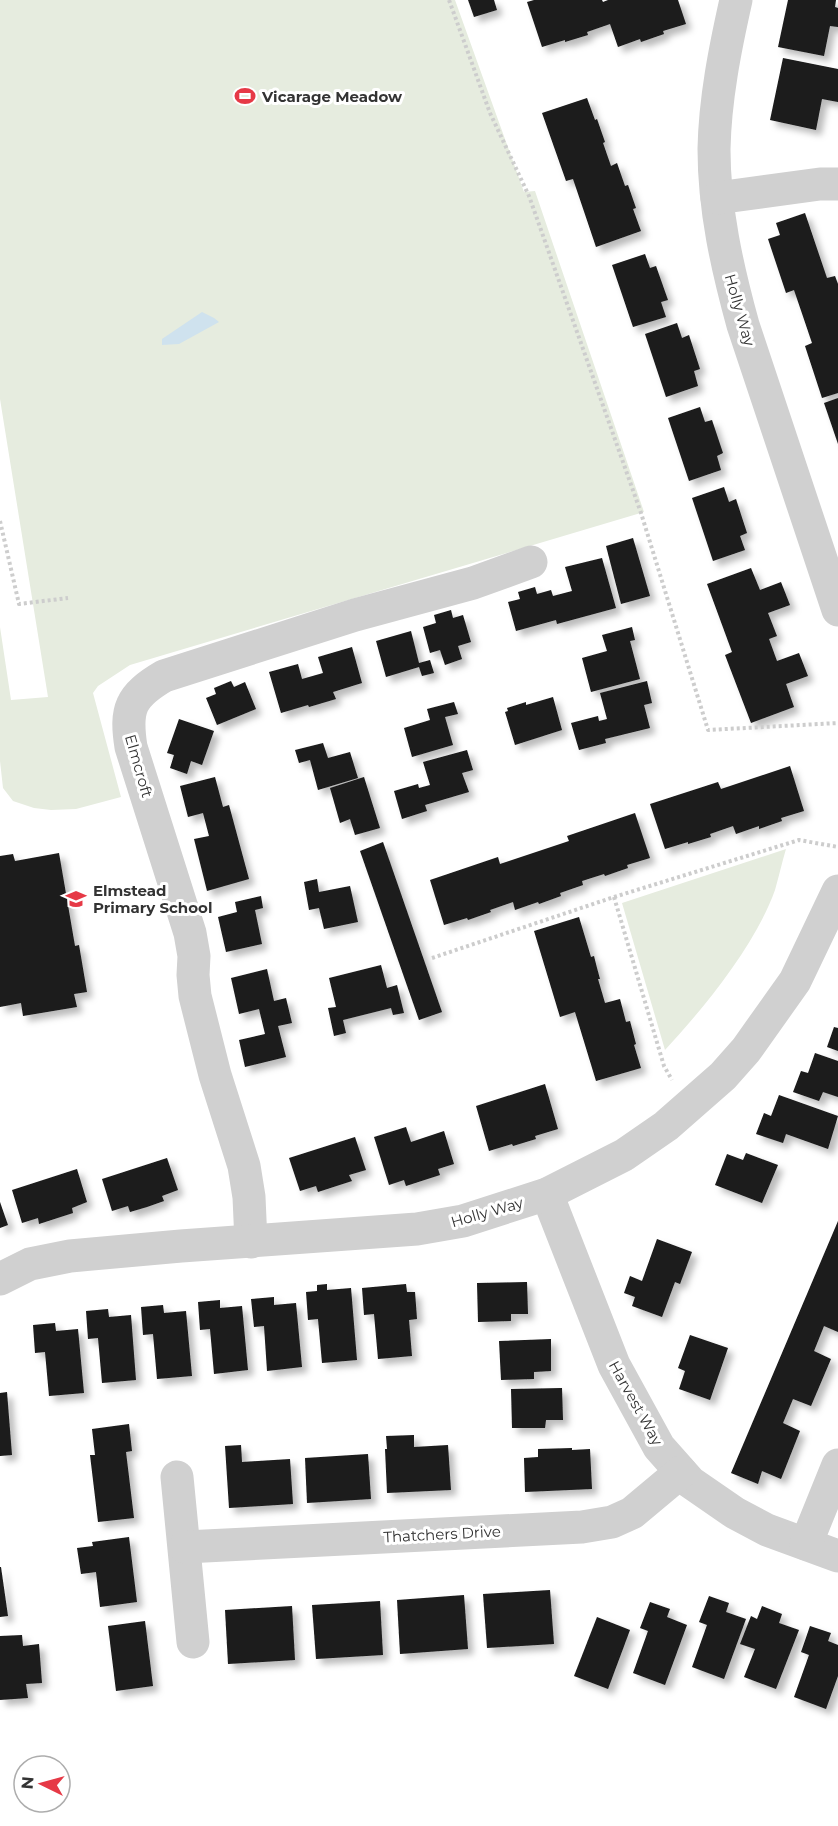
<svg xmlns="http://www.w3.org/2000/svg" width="838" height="1826" font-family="Montserrat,sans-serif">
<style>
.green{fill:#e6ecdf}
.water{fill:#cfe2ee}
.building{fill:#1a1a1a;filter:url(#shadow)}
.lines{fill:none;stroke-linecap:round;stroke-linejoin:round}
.path{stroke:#cdcdcd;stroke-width:4;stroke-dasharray:3 3;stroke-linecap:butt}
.minor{stroke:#d0d0d0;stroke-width:33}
.labels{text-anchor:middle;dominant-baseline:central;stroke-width:6;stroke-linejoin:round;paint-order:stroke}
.poi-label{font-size:15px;font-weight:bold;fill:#333;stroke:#fff;text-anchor:start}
.street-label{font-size:15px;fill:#333;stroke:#fff}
</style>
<defs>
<filter id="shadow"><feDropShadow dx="5.5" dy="5.5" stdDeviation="3" flood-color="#0004"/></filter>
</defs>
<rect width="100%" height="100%" fill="#fff"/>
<g class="green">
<polygon points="0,0 455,0 524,192 535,191 644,512 130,665 98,686 93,693 121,797 76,809 51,810 34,808 13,801 3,788 0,761 0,627 11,700 48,697 0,399"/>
<path d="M786 849C782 862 779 876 775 890 756 944 704 1008 665 1050L622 903Z"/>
</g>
<polygon class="water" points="202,312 214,318 219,322 179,344 162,345 162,339"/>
<g class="building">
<polygon points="468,0 494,0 497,10 474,17"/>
<polygon points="534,0 602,0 603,2 608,0 678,0 686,24 663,31 664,34 641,42 640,39 618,47 610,24 587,32 588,35 565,42 565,40 542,47 527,2"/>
<polygon points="788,0 836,0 835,7 838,8 838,27 830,26 824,56 778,47"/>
<polygon points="783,58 838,69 838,102 822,99 816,130 770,120"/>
<polygon points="587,98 595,120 597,119 605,142 603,143 611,166 617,163 625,186 628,185 636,208 633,209 641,231 596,247 573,179 566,181 542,113"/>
<polygon points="805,213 827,278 835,276 838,284 838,393 822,398 805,346 812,343 794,290 786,293 768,239 780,235 776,223"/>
<polygon points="645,254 650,268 656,266 668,300 661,302 666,317 633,327 612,265"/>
<polygon points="677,323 682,338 689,335 700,369 694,371 698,386 666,397 645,334"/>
<polygon points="838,398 838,444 824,403"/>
<polygon points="700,407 705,422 712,420 723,453 717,456 721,470 689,481 668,418"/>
<polygon points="724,487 729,502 736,499 747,533 740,536 745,550 713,561 692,498"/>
<polygon points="633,538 650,596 621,604 606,546"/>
<polygon points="602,558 616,608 557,624 556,620 516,631 508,602 520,599 518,592 535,587 537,594 551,590 553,596 572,591 565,567"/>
<polygon points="751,568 760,590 781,582 790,605 768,613 777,636 769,639 777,661 799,653 808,676 786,684 794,707 751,723 725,655 732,652 707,584"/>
<polygon points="451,610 453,618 463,615 471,642 458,646 462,659 445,665 440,650 430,653 423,627 436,623 434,615"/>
<polygon points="632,627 635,640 630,641 640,679 591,692 582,658 607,651 602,635"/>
<polygon points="411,631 419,663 430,660 434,673 422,676 419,667 386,677 376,641"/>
<polygon points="352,647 362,683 333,692 336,699 309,707 308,705 281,713 269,672 298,664 302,679 323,673 318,657"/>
<polygon points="231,681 234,687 245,682 256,709 217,725 206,698 216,694 214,688"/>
<polygon points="647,681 652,703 644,705 650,728 605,739 606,743 579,750 571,723 598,716 599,721 607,719 600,693"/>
<polygon points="553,697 562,730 515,745 505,712 508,711 507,708 526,702 526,705"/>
<polygon points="454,702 458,714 445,717 453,745 412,757 404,728 430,720 427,709"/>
<polygon points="179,719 214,731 202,765 191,761 187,774 170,768 174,755 167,753"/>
<polygon points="323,743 328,758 350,752 358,778 318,790 310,760 299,763 295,750"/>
<polygon points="467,750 473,770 462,773 469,792 425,805 427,811 402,819 394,791 418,784 419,788 430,785 423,762"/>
<polygon points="790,766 804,811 781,818 782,821 759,829 759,826 736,834 733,826 710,834 711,837 688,844 688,842 665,849 650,804 718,782 721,789"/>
<polygon points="215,777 223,807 229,805 249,879 207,891 194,839 209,836 203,813 188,817 180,786"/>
<polygon points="364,777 380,828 355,835 350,819 340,823 330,788"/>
<polygon points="635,813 650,858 627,865 628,868 605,876 604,874 582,881 583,885 560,893 561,896 539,904 538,902 515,910 513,902 490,910 491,912 468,920 467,918 444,925 430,880 498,857 500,864 569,841 567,836"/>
<polygon points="383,842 442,1012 419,1020 360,851"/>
<polygon points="59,853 75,946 79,945 87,992 74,994 77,1007 23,1016 21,1003 0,1007 0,856 13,854 15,861"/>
<polygon points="317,879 319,892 350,886 358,922 324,929 319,908 309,910 304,882"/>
<polygon points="261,896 263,908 255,910 262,944 226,952 218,917 237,912 235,902"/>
<polygon points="579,917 591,957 594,956 597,968 600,979 598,979 605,1003 620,999 626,1022 630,1021 636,1044 634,1045 641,1068 596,1081 575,1012 560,1017 534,931"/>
<polygon points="381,965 387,988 397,985 404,1013 393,1015 391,1008 343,1020 346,1033 334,1036 328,1008 336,1007 329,978"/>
<polygon points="267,969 274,1001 286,998 292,1023 278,1026 286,1057 245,1067 239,1040 265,1034 259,1009 239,1014 231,978"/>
<polygon points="834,1027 838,1028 838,1051 827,1047"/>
<polygon points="815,1053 838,1061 838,1097 823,1092 819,1101 793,1092 801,1071 808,1073"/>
<polygon points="545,1084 558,1129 535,1136 536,1139 513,1146 512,1144 489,1151 476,1106"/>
<polygon points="779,1095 838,1116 828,1149 786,1134 783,1143 756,1134 764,1113 771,1116"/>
<polygon points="406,1127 411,1142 444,1131 454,1164 438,1169 440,1175 406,1186 404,1180 389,1185 374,1137"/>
<polygon points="355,1137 366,1170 349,1175 352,1181 318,1192 316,1186 300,1191 289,1158"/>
<polygon points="746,1153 778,1165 762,1203 715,1185 727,1154 743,1160"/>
<polygon points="167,1158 178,1190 162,1196 164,1201 147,1207 130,1212 128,1206 112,1211 102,1179"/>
<polygon points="77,1169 87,1202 72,1208 73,1213 39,1224 38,1218 22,1223 12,1190"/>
<polygon points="0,1202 8,1225 0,1228"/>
<polygon points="838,1221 838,1332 824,1326 814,1351 831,1359 811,1406 793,1399 783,1423 800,1431 781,1479 762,1471 758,1484 731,1473"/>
<polygon points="657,1239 692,1252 680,1284 675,1282 662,1317 632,1306 635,1297 624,1293 630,1276 642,1281"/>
<polygon points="527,1282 528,1314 511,1314 511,1321 478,1322 477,1283"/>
<polygon points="327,1284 327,1290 351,1288 357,1360 322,1363 318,1319 308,1320 306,1292 317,1291 317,1285"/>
<polygon points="406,1284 407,1292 415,1292 417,1319 409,1320 412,1356 378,1359 374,1314 364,1315 362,1288"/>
<polygon points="274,1297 274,1305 296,1303 302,1367 267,1371 264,1326 254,1327 251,1299"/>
<polygon points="220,1300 220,1308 242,1306 248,1370 214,1374 210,1329 200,1330 198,1302"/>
<polygon points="163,1305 164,1313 186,1311 192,1376 157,1379 153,1334 143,1335 141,1307"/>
<polygon points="108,1309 109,1317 131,1315 136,1380 102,1383 98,1338 88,1339 86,1311"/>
<polygon points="55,1323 56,1331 78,1329 84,1393 49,1396 45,1352 35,1353 33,1325"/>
<polygon points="690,1335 728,1348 710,1400 679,1389 685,1371 678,1368"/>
<polygon points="551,1339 551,1371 534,1372 534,1379 501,1380 499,1341"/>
<polygon points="562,1388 563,1420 546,1420 545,1428 512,1428 511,1389"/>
<polygon points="7,1392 12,1455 0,1456 0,1393"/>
<polygon points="129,1424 132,1451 126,1452 134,1518 98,1522 90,1455 95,1455 92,1429"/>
<polygon points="414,1435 414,1447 448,1445 451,1490 387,1493 385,1449 387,1449 386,1436"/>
<polygon points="241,1445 242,1462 290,1459 293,1504 229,1508 225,1446"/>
<polygon points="572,1448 572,1450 590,1449 592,1489 525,1492 524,1458 538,1457 538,1449"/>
<polygon points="368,1454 371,1499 307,1503 305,1458"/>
<polygon points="129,1537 137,1602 100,1607 96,1572 81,1574 77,1548 93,1546 92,1542"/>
<polygon points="0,1567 1,1567 8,1616 0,1617"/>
<polygon points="550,1590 554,1644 487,1648 483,1594"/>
<polygon points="464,1595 468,1649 400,1654 397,1600"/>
<polygon points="709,1596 729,1603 726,1612 746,1619 724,1679 692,1667 707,1625 699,1622"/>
<polygon points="380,1601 383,1655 316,1659 312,1605"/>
<polygon points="650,1602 670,1609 667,1617 687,1625 665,1685 633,1673 648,1631 640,1628"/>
<polygon points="292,1606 295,1660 228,1664 225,1610"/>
<polygon points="762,1606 782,1614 779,1623 799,1630 776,1689 744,1677 755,1649 740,1644 751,1616 757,1619"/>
<polygon points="597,1617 630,1630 608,1689 574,1676"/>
<polygon points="145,1621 153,1686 116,1691 108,1626"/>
<polygon points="810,1626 831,1633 828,1641 838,1645 838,1676 826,1709 794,1697 809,1655 801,1652"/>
<polygon points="22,1635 23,1646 39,1644 42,1683 26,1684 28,1698 0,1700 0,1636"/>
</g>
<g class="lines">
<g class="path">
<polyline points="449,0 490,113 529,196 641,513 708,730 838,723"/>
<polyline points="0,521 19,604 68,598"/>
<polyline points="614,897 664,1066 672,1080"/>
<polyline points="432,958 614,897 799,840 838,847"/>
</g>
<g class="minor">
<path d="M736 0C725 49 715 99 714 149 714 209 727 267 743 325L838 610"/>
<polyline points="717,198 820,184 838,184"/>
<polyline points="547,1194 614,1365 659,1447 690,1482 735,1513 767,1530 838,1556"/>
<path d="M251 1242 249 1197 244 1166 215 1075 195 996 193 975 194 956 190 933 131 747C125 709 130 696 164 676L355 615 473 583 531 562"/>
<polyline points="0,1279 30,1264 70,1256 181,1246 417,1229 463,1221 547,1194 624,1155 666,1126 723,1076 746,1050 795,981 838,891"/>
<polyline points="177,1477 193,1642"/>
<polyline points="806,1544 838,1465"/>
<polyline points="185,1547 582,1527 612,1522 632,1513 681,1472"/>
</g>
</g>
<defs>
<g id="stadium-bare" transform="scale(1.62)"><path d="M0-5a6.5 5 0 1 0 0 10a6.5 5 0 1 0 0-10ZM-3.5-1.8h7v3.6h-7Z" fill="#e63946" stroke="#fff" stroke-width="2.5" paint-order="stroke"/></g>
<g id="school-bare" transform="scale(1.62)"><path d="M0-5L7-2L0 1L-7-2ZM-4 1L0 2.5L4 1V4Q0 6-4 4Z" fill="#e63946" stroke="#fff" stroke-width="2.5" paint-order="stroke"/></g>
</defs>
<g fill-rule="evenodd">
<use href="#stadium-bare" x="245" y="96"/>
<use href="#school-bare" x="76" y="899"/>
</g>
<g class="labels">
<g class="poi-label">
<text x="262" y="96">Vicarage Meadow</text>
<text x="93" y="890">Elmstead<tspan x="93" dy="17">Primary School</tspan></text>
</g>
<g class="street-label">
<text transform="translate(740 310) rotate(74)">Holly Way</text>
<text transform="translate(139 766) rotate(74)">Elmcroft</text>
<text transform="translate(487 1212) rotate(-16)">Holly Way</text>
<text transform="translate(636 1403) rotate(61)">Harvest Way</text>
<text transform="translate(442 1534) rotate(-3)">Thatchers Drive</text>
</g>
</g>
<g transform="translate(42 1784) rotate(275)"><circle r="28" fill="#ffffff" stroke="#adadad" stroke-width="1.5"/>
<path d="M0-4.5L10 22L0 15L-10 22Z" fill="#e63946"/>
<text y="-9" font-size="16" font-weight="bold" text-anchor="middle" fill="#333333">N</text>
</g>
</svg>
